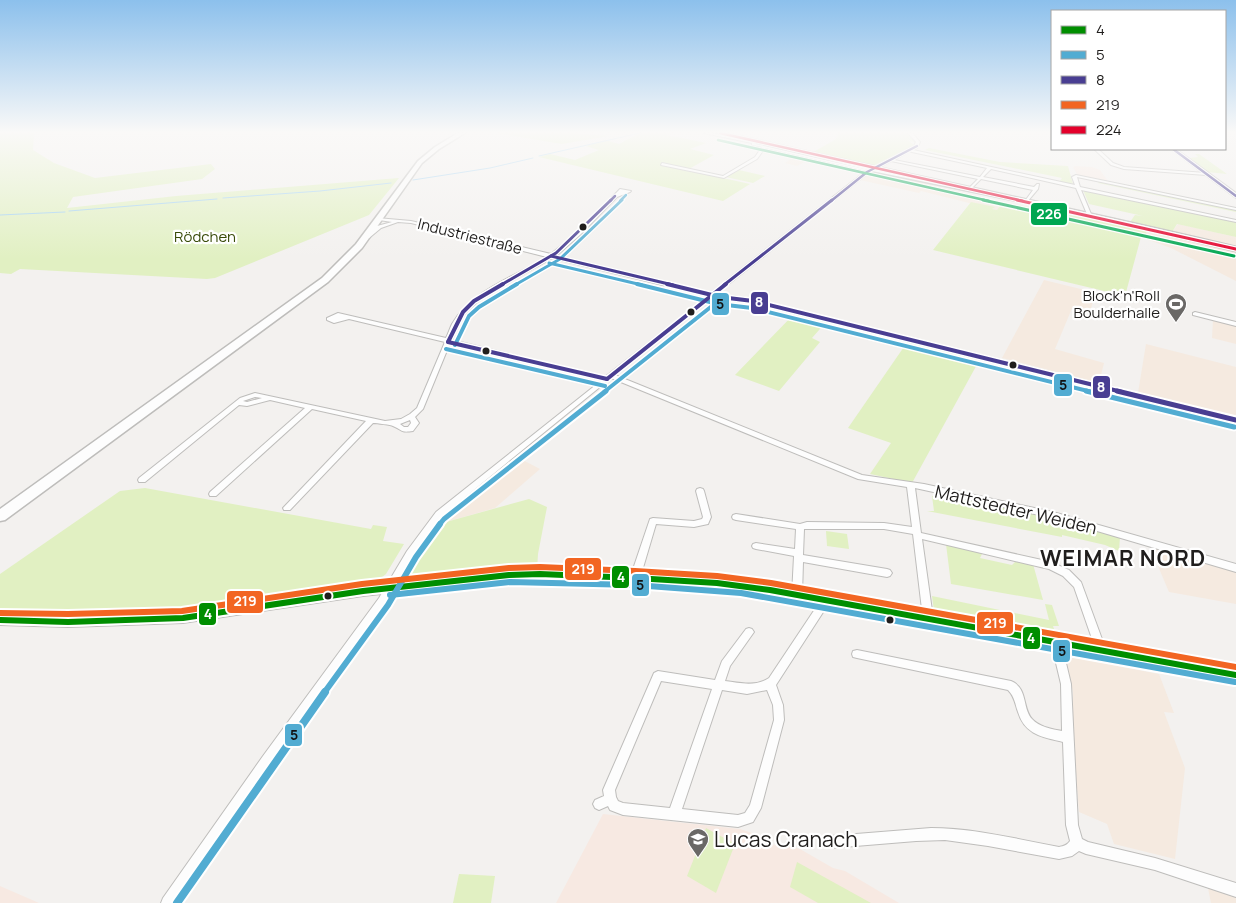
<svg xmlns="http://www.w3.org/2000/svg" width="1236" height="903" font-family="Manrope,sans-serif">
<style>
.commercial{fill:#f5eae0}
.education{fill:#f7e9e2}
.green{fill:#e1f0c2}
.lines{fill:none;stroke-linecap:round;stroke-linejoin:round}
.stream{stroke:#a3d2f2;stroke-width:1}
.minor-casing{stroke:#bebdbb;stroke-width:2}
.tertiary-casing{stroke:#bebdbb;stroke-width:2}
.primary-casing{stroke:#bebdbb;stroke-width:3}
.minor{fill:#fdfdfd;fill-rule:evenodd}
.tertiary{fill:#fdfdfd;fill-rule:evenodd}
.primary{fill:#fdfdfd;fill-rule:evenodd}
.bus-1-casing{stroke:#fff;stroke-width:10}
.bus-2-far5-casing{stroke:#fff;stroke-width:4.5}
.bus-2-far4-casing{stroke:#fff;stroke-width:5.5}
.bus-2-far3-casing{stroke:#fff;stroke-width:7}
.bus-2-far2-casing{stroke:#fff;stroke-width:9}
.bus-2-far1-casing{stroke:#fff;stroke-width:10}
.bus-2-casing{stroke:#fff;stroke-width:12}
.bus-3-far3-casing{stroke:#fff;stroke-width:4.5}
.bus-3-far2-casing{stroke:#fff;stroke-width:5.5}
.bus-3-far1-casing{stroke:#fff;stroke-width:7}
.bus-3-casing{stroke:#fff;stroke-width:9}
.bus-4-casing{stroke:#fff;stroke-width:10}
.bus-5-far1-casing{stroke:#fff;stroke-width:4.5}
.bus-5-casing{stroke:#fff;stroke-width:5.5}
.bus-6-far1-casing{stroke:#fff;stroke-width:4.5}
.bus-6-casing{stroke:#fff;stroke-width:5.5}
.bus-1{stroke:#008e00;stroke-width:6}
.bus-2-far5{stroke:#52acd2;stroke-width:2.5}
.bus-2-far4{stroke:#52acd2;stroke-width:3}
.bus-2-far3{stroke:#52acd2;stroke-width:4}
.bus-2-far2{stroke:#52acd2;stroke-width:5}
.bus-2-far1{stroke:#52acd2;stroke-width:6}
.bus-2{stroke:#52acd2;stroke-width:8}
.bus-3-far3{stroke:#493e92;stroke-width:2.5}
.bus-3-far2{stroke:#493e92;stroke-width:3}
.bus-3-far1{stroke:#493e92;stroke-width:4}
.bus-3{stroke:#493e92;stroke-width:5}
.bus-4{stroke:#f26522;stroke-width:6}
.bus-5-far1{stroke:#e4002b;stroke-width:2.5}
.bus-5{stroke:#e4002b;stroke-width:3}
.bus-6-far1{stroke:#00a651;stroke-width:2.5}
.bus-6{stroke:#00a651;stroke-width:3}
.bus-dot{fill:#201e1d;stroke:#fff;stroke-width:2}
.labels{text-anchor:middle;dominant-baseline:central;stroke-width:4.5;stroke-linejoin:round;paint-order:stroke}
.far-park-label{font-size:15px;fill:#394b09;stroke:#fff}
.far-street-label{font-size:15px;fill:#201e1d;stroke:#fff}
.far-poi-label{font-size:15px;fill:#201e1d;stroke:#fff;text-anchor:end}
.street-label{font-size:18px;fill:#201e1d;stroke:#fff}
.near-poi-label{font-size:21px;fill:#201e1d;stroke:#fff;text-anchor:start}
.district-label{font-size:22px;font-weight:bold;letter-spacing:1px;fill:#201e1d;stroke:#fff}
.line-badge{stroke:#fff;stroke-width:2}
.badge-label{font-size:14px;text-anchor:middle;font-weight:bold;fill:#fff}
.pale-badge-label{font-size:14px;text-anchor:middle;font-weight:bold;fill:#111}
</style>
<rect width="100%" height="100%" fill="#f3f1ef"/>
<g class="commercial">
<polygon points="764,147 810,159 797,166 785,163 792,158 761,153"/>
<polygon points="870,172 924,183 1003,202 997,210 921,191 919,193 860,180"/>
<polygon points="1178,224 1236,237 1236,248 1172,232"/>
<polygon points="1145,229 1236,251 1236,281 1171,248 1149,240"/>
<polygon points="1044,280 1097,293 1090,310 1073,306 1055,349 1104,363 1099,383 1002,358"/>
<polygon points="1213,320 1236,326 1236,344 1212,338"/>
<polygon points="1146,344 1236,367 1236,417 1138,393"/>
<polygon points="517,457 540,469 495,508 446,522 444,517 462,500"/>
<polygon points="1155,548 1236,570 1236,604 1169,592 1158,566"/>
<polygon points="1066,656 1159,674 1174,713 1164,712 1185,768 1175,859 1114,844 1107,824 1079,812 1073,737 1073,693"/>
<polygon points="1205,873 1236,885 1236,903 1211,903"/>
</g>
<g class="education">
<polygon points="1076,166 1092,167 1100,170 1109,183 1078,176 1073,167"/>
<polygon points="603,814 740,829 767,838 766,842 777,846 778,843 800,849 833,868 845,871 899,903 556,903"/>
<polygon points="0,886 39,903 0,903"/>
</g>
<g class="green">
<polygon points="0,133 34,133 33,150 54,163 95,178 211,164 215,169 202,179 73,197 67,208 176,196 399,178 369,215 215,278 207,279 20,269 11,274 0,273"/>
<polygon points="496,133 573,133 609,136 562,144"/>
<polygon points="640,133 671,133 667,135 706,143 690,149 714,155 687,170 750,184 723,201 539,157 550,154 575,160 599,150 586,146 605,140 619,144"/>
<polygon points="838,133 908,133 915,143 907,139 914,145 873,166 867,166 810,154 836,139"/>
<polygon points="929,148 1000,162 1068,166 1073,184 1059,182 1062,178 925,150"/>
<polygon points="1195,154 1199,154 1227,174 1207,172 1189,158 1198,157"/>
<polygon points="739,170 765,176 753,183 726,177"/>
<polygon points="1100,181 1236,209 1236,212 1098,183"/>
<polygon points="1083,190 1236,222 1236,237 1177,224 1172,232 1130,222 1135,215 1143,216 1089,204"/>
<polygon points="971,202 995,207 992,209 997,210 1003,202 1080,217 1083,214 1145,229 1149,240 1141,237 1125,296 933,250"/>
<polygon points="795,313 827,321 812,338 820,342 779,391 735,375"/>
<polygon points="908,341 980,359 912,483 870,474 891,443 848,428"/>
<polygon points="145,488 371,529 373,525 387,527 383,541 404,544 386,574 377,581 299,589 281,597 207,608 103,614 0,611 0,574 120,491"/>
<polygon points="935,492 1049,517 1120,537 1119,551 1105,545 1062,535 1062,537 927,511 934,511 932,496 935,496"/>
<polygon points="529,499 547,507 538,554 537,570 475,574 418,580 418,575 412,574 409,571 412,561 444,517 446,522"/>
<polygon points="826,531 847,534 849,549 827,546"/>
<polygon points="946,544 983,552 980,558 1012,565 1016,561 1033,564 1043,600 951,584"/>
<polygon points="932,596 1049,620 1045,604 1052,605 1059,626 1053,626 1055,632 934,611"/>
<polygon points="706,828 735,844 716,893 687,876"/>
<polygon points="797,862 871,903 818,903 790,887"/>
<polygon points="459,874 495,876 491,903 453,903"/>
</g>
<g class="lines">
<g class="stream">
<polyline points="539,156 640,133"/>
<polyline points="413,180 490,168 533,158"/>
<polyline points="223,198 320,191 391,183"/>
<polyline points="69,211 217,199"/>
<polyline points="0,215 65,212"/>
</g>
<g class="minor-casing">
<g id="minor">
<path d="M704 133H710L755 142 756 144 869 170 914 146 916 142 908 133H912L920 142 917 148 913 150 1075 185 1072 177 1076 175 1236 208V210L1077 177 1080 187 1236 220V222L1081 190 1091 214 1089 215 1087 214 1076 188 991 169 983 177 1034 187 1037 184H1039L1038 189 1027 202 1025 201 1033 190 981 179 970 190 968 189 978 179 891 161 868 173 716 294 753 299 1236 418V422L753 303 713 297 615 375 862 475 924 484 1053 512 1236 564V572L1053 518 915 488 921 533 1051 562 1069 570 1081 582 1106 650 1105 653 1101 654 1097 653 1074 587 1063 576 1049 569 922 539 933 618 931 621 928 622 925 621 923 618 913 534 884 529H804L803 555 887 569 890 570 892 573 890 576 887 577 803 562 802 595 800 598 797 599 794 598 792 595 794 556 756 549 753 548 752 546 753 544 756 543 795 549 796 529 736 520 733 519 732 517 733 515 736 514 800 524 807 522 884 523 912 527 907 487 858 479 611 378 520 452 442 516 413 555 385 604 271 764 176 903H161L163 898 263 756 379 598 407 551 436 512 602 380 450 343 423 409 415 417 419 423 413 431C400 433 403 430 393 426 391 425 377 423 373 423L290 510H284L283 508 366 421 312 409 216 496H210L209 494 210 492 305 408 270 400 247 406 239 405 145 482H139L138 480 139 478 240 398 255 393 385 421 401 419 410 414 417 408 445 342 349 319 334 323 327 320V318L338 313 446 338C448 334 450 328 452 324 472 290 516 276 547 257L411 223 398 222 381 228 369 238H365V236L377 226 392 222 379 220 377 219V218L411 221 551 254 578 232 620 189 631 191 630 192 617 197 581 234 556 256 711 293 866 171 765 148 757 159 724 178 661 165 662 163 723 176 755 157 762 147 752 145V143ZM910 151 912 152 987 168 980 177 894 160ZM552 258 708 296 605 377 452 340C454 335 455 330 457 325 474 294 523 276 552 258ZM255 397 262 398 247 402 243 401ZM410 420 411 423 408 427H404L400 424Z"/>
<polygon points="1094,149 1098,149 1113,163 1124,167 1206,173 1208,174 1206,175 1124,169 1111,165"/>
<polygon points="1195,312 1236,322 1236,326 1193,315 1193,313"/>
<polygon points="700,488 703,489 704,491 711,517 708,524 694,527 656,524 640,578 638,581 635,582 632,581 630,578 650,519 653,518 694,521 702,519 703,517 696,491 697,489"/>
<path d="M826 596 829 597 831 600 829 603 776 685 783 705 784 720 761 808 753 822 738 827 623 815 610 810 608 806 599 810 595 808 593 804 595 800 604 796 603 790 654 673 658 671 715 680 722 661 746 629 749 628 752 629 754 632 730 666 725 681C740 683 756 687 769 678L823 597ZM661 681 712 689 670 808 623 803 618 801 616 797 615 790ZM722 690 747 694 767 690 773 705 774 720 750 805 745 813 738 815 682 809Z"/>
<path d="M1056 638 1060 639 1061 642 1071 684 1078 825 1082 839 1088 842 1155 858 1236 883V897L1155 870 1086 854 1079 851 1072 856 1059 859 988 846 945 840 916 841 831 848 827 846 825 842 827 838 831 836 931 828C974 828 1016 839 1059 847 1064 846 1067 845 1070 841L1066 825 1063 742C1043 737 1025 735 1018 712 1015 704 1015 697 1008 690L857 658 853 657 852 654 853 651 857 650 1011 681C1028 688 1022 708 1032 719 1039 727 1052 729 1062 731L1061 684 1051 642 1052 639Z"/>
</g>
</g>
<g class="tertiary-casing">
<g id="tertiary">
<polygon points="1171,149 1176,149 1236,193 1236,198"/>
<polygon points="540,569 717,578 770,585 1236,669 1236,681 770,595 717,588 635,583 540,579 509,580 363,596 183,623 68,627 0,625 0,615 68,617 183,613 363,586 509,570"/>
</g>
</g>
<g class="primary-casing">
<g id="primary">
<polygon points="458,133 465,133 439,149 422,163 362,248 328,282 5,520 0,521 0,509 322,278 356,244 418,161 435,147"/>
<path d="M717 133H726C896 173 1066 206 1236 247V251L1081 214 872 171Z"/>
</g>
</g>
<use href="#minor" class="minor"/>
<use href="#tertiary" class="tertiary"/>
<use href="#primary" class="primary"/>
<g class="bus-1-casing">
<polyline id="bus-1" points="0,620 68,622 183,618 363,591 509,575 540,574 635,578 717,583 770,590 1236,675"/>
</g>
<g class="bus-2-far5-casing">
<polyline id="bus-2-far5" points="620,201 626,195"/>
</g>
<g class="bus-2-far4-casing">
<g id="bus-2-far4">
<polyline points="549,263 642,285"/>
<polyline points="515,285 560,259 622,200"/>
</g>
</g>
<g class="bus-2-far3-casing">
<g id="bus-2-far3">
<polyline points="637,284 718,304 752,308 1092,392"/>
<polyline points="455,345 469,316 479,307 517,284"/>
<polyline points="446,349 605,386"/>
<polyline points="604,392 717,302"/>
</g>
</g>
<g class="bus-2-far2-casing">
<g id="bus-2-far2">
<polyline points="1086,391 1234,427"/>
<polyline points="439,525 444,519 606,391"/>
</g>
</g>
<g class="bus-2-far1-casing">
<g id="bus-2-far1">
<polyline points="390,595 510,582 635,585 741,593 1235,682"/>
<polyline points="324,693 388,605 416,557 440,524"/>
</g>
</g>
<g class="bus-2-casing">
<polyline id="bus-2" points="177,903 325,692"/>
</g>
<g class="bus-3-far3-casing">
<g id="bus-3-far3">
<polyline points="1173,149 1236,196"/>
<polyline points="610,201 615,196"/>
<polyline points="831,201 867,172 917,146"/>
</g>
</g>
<g class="bus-3-far2-casing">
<g id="bus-3-far2">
<polyline points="551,256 673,285"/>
<polyline points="501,285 556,253 611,200"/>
<polyline points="724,285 832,200"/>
</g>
</g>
<g class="bus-3-far1-casing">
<g id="bus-3-far1">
<polyline points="667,284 720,297 753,301 1122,392"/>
<polyline points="448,342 463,312 474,301 503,284"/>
<polyline points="448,342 607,379"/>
<polyline points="607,379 726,284"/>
</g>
</g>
<g class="bus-3-casing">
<polyline id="bus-3" points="1117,391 1236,420"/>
</g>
<g class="bus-4-casing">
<polyline id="bus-4" points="0,613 68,614 182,611 362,584 509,568 540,567 635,571 717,576 771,583 1236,667"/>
</g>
<g class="bus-5-far1-casing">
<polyline id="bus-5-far1" points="720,133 1023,201"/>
</g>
<g class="bus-5-casing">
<polyline id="bus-5" points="1017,200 1236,249"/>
</g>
<g class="bus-6-far1-casing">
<polyline id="bus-6-far1" points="718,140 989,201"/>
</g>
<g class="bus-6-casing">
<polyline id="bus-6" points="983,200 1234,256"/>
</g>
<use href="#bus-1" class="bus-1"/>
<use href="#bus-2-far5" class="bus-2-far5"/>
<use href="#bus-2-far4" class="bus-2-far4"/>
<use href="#bus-2-far3" class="bus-2-far3"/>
<use href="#bus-2-far2" class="bus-2-far2"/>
<use href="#bus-2-far1" class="bus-2-far1"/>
<use href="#bus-2" class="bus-2"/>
<use href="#bus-3-far3" class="bus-3-far3"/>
<use href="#bus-3-far2" class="bus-3-far2"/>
<use href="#bus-3-far1" class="bus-3-far1"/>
<use href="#bus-3" class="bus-3"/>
<use href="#bus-4" class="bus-4"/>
<use href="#bus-5-far1" class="bus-5-far1"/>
<use href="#bus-5" class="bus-5"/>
<use href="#bus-6-far1" class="bus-6-far1"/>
<use href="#bus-6" class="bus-6"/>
</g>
<linearGradient id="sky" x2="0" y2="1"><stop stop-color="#8cc0ec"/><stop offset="0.51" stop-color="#faf9f8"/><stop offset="1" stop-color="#faf9f8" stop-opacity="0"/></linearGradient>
<rect width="1236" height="259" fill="url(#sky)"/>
<defs>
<g id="stadium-pin" transform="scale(1.125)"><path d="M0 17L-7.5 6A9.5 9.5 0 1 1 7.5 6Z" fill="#6a6866" stroke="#fff"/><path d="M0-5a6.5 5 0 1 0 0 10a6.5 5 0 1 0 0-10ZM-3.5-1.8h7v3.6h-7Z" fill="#fff"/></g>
<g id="school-pin" transform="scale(1.125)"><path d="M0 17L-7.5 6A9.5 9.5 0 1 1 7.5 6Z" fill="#6a6866" stroke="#fff"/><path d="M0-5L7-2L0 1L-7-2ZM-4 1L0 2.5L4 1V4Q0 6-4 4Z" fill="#fff"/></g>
</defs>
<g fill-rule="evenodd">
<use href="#stadium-pin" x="1176" y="304"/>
<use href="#school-pin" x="698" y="839"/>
</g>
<g class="bus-dot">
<circle cx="583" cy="227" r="4.5"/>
<circle cx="691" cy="312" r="4.5"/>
<circle cx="486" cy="351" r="4.5"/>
<circle cx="1013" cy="365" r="4.5"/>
<circle cx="328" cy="596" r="4.5"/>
<circle cx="890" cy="620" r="4.5"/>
</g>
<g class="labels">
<g class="far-park-label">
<text x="205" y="236">Rödchen</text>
</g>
<g class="far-street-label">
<text transform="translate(470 236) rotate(14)">Industriestraße</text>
</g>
<g class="far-poi-label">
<text x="1160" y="295">Block'n'Roll<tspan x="1160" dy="17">Boulderhalle</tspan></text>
</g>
<g class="street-label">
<text transform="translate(1016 509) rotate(13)">Mattstedter Weiden</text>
</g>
<g class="near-poi-label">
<text x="714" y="839">Lucas Cranach</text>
</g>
<g class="district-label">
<text x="1123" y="558">WEIMAR NORD</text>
</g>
</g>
<g class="line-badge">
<rect x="1030" y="202" width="38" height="24" rx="5" fill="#00a651"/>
<rect x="750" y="291" width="19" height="24" rx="5" fill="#493e92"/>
<rect x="711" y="292" width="19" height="24" rx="5" fill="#52acd2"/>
<rect x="1053" y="373" width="20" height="24" rx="5" fill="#52acd2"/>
<rect x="1092" y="375" width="19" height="24" rx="5" fill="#493e92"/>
<rect x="564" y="557" width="38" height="24" rx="5" fill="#f26522"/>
<rect x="611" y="565" width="19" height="24" rx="5" fill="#008e00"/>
<rect x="631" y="573" width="19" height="24" rx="5" fill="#52acd2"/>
<rect x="226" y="590" width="38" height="24" rx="5" fill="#f26522"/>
<rect x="198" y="602" width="19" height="24" rx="5" fill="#008e00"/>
<rect x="976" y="611" width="38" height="24" rx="5" fill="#f26522"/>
<rect x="1022" y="626" width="19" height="24" rx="5" fill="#008e00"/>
<rect x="1052" y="639" width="19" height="24" rx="5" fill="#52acd2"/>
<rect x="284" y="723" width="19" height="24" rx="5" fill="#52acd2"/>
</g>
<g class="badge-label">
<text x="1049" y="219">226</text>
<text x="759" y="307">8</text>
<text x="1101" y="392">8</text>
<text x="583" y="574">219</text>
<text x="621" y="582">4</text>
<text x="245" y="606">219</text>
<text x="208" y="619">4</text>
<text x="995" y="628">219</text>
<text x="1031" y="643">4</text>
</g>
<g class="pale-badge-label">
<text x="720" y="309">5</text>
<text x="1063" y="390">5</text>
<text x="640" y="590">5</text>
<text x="1062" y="656">5</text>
<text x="294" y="740">5</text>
</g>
<rect x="1051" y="10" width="175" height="140" fill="#ffffff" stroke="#a6a5a5"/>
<rect x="1061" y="26" width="25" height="8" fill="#008e00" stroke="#a6a5a5"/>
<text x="1096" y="35" font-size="15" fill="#201e1d">4</text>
<rect x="1061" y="51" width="25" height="8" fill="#52acd2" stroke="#a6a5a5"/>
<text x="1096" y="60" font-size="15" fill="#201e1d">5</text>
<rect x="1061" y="76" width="25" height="8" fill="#493e92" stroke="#a6a5a5"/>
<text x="1096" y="85" font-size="15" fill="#201e1d">8</text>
<rect x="1061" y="101" width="25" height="8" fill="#f26522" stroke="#a6a5a5"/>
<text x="1096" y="110" font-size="15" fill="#201e1d">219</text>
<rect x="1061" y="126" width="25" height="8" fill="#e4002b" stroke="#a6a5a5"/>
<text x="1096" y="135" font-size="15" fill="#201e1d">224</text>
</svg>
